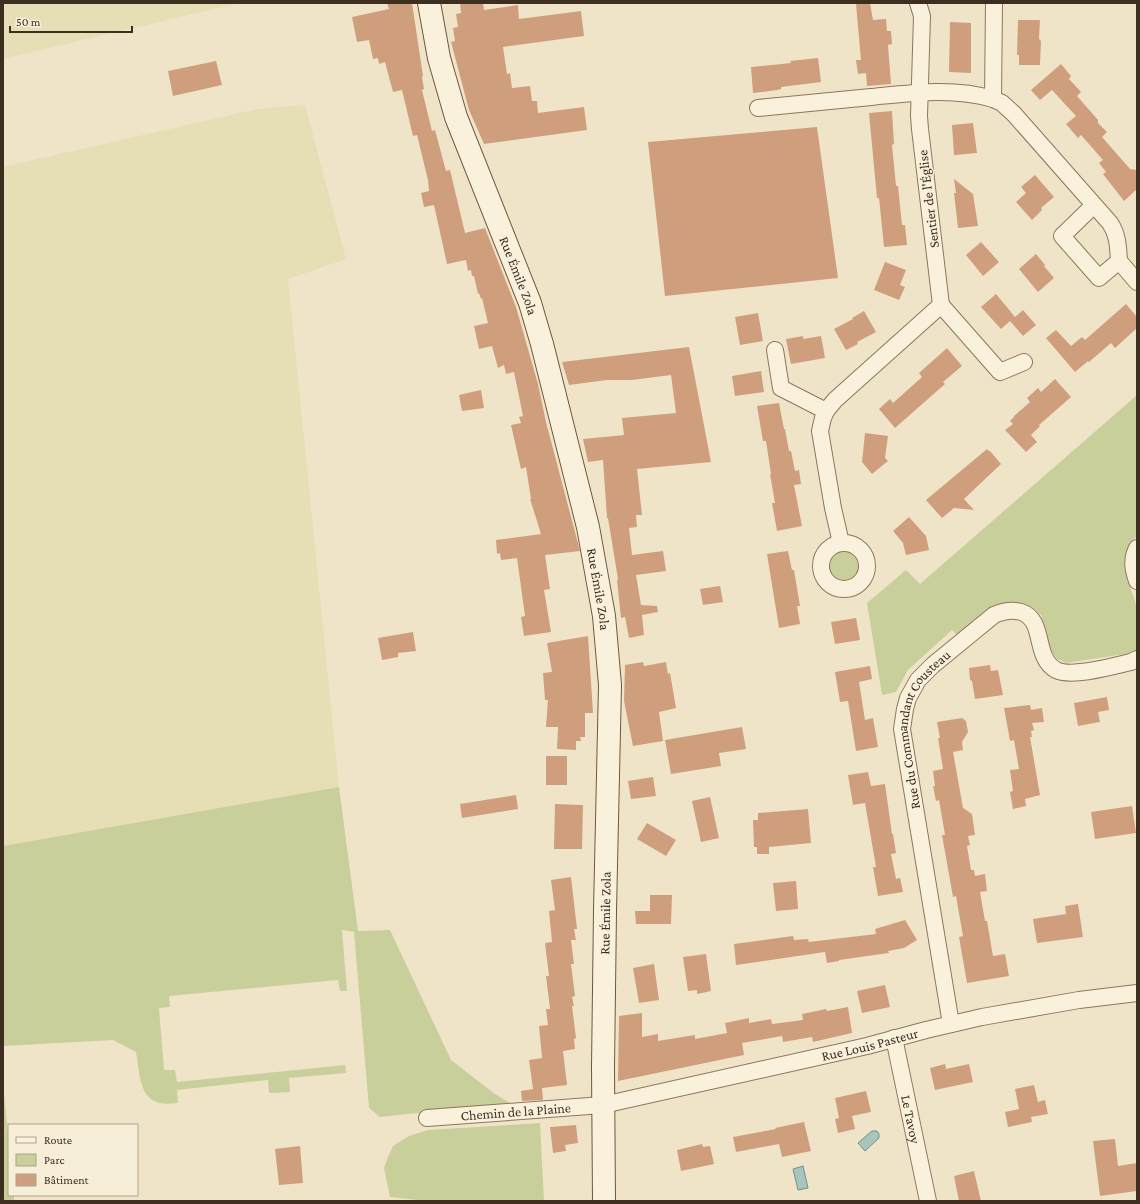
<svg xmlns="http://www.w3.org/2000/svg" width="1140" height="1204" font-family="'Crimson Pro',serif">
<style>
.farmland{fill:#e6deb5}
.green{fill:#c9cf9b}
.water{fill:#a9c4bc;stroke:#6f938a}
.building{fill:#cf9f7d}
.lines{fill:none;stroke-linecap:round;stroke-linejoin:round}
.street-casing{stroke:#8d765c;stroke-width:18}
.secondary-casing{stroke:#6f573f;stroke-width:24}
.street{stroke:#faf1dc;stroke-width:16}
.secondary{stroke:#faf1dc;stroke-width:22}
.labels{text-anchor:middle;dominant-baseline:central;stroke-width:3;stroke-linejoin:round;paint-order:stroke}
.street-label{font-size:14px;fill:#3d2e20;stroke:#f7eed8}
</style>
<rect width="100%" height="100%" fill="#f0e4c8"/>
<g class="farmland">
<polygon points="3,3 234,3 235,4 3,59"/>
<polygon points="305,105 346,259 288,279 339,787 3,846 3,167 257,109"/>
</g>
<g class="green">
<path d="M1137 395V536C1112 558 1132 584 1137 609 1139 622 1137 637 1137 650L1132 653 1066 663 1057 659 1051 650 1041 615 1025 604 1011 602 994 605 958 636 952 630 908 670 896 692 882 695 867 603 906 570 920 584Z"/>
<circle cx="844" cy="567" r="19"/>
<path d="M339 787 358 931 390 930 451 1060 495 1094 510 1103 380 1117 369 1108 354 932 342 930 347 991H340L338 980 169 996 170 1007 159 1008 164 1070H175L177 1082 345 1065 346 1073 289 1078 290 1092 269 1093 268 1080 177 1090 178 1103C139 1109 141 1081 136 1052L113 1040 3 1046V846Z"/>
<polygon points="3,1083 9,1145 9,1195 14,1195 14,1201 3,1201"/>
<polygon points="540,1123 544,1201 427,1201 390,1197 384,1168 388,1157 393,1146 409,1136 428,1130"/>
</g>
<g class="water">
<polygon points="872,1131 877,1131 879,1134 879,1138 865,1151 858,1143"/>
<polygon points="803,1166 808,1188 798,1190 793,1169"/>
</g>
<g class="building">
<polygon points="387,3 412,3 423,76 422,77 424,89 422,90 432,131 435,130 446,171 450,170 465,233 485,228 516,307 538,384 546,422 580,551 545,555 550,589 544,590 551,632 524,636 521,617 525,616 517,558 501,560 500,553 497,554 496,540 541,534 530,499 531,499 526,467 521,469 511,425 521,423 519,417 523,416 514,372 506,374 504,365 498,368 492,346 479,349 474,326 488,323 482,298 481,299 479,293 478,294 474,276 472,276 471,270 468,271 466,260 447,264 434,205 424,207 421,193 429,191 428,180 417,135 413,136 402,90 393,92 385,62 379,64 378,58 373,59 369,40 357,42 352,17 389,9"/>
<polygon points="460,3 483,3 484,10 518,5 519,19 581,11 584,36 503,47 507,74 510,73 512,88 530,86 532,101 537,101 538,113 584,107 587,130 484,144 469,110 451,42 455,41 453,28 458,27 456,14 461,13"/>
<polygon points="863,3 870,3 873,20 886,19 887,31 891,31 892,44 888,45 891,84 867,86 866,73 858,74 856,60 861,60 856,4"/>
<polygon points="1018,20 1040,20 1039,39 1041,41 1040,65 1019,65 1019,55 1017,55"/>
<polygon points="950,22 971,23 971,73 949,72"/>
<polygon points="818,58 821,82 781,87 781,89 777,90 753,93 751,67 791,63 790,61"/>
<polygon points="216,61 222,85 173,96 168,71"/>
<polygon points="1061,64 1071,76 1069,79 1081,92 1077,96 1098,120 1098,123 1107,132 1102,137 1130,169 1137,170 1137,189 1124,201 1103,174 1106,172 1099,163 1103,160 1081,135 1078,138 1066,124 1076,116 1052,90 1040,100 1031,90"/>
<polygon points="892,111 894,144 892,145 896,186 898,186 902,225 905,225 907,245 884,247 879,198 877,198 869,113"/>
<polygon points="973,123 977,153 954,155 952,125"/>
<polygon points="817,127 838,278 665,296 648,142"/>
<polygon points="1035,175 1054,197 1041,208 1042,210 1032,220 1016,202 1026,193 1021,187"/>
<polygon points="954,179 973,194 978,226 958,228 954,193 956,193"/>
<polygon points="981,242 999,262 983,276 966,255"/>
<polygon points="1036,254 1045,265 1044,266 1054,278 1038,292 1019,269"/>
<polygon points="885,262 906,270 900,285 905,287 899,300 874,290"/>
<polygon points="996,294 1015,317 1023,310 1036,325 1023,336 1010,321 1001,329 981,307"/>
<polygon points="1126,304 1137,317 1137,328 1115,348 1111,343 1089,362 1088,361 1075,372 1046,338 1056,330 1071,346 1082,337 1085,340"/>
<polygon points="864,311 876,332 857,342 858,344 846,350 834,329 853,319 852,318"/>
<polygon points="758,313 763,341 740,345 735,317"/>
<polygon points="803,336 803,339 821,336 825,358 791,364 786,339"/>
<polygon points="689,347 711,462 637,469 642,515 636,515 637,527 629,528 632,555 663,551 666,571 636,575 641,605 657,606 658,612 642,615 644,635 629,638 625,617 621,618 617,580 618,579 608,518 607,518 603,460 588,462 583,439 624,435 622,418 676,413 671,375 632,380 607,380 569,385 562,362"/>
<polygon points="947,348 962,366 943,382 945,384 895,428 879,409 890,399 893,403 922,377 919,373"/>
<polygon points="761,371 764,392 735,396 732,376"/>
<polygon points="1055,379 1071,397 1039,425 1040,426 1031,435 1037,442 1026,452 1005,430 1013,424 1010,421 1014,417 1014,416 1030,402 1027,398 1038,388 1041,392"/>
<polygon points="481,390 484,408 462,411 459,395"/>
<polygon points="779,403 784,429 785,429 789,451 791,451 795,471 799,470 801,484 794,485 802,526 777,531 772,503 775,503 770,474 771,474 766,441 763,441 757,406"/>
<polygon points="865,433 888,436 885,458 888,461 872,474 862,462"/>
<polygon points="987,449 989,451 990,451 1001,464 964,499 974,510 954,508 942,518 926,500"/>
<polygon points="909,517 926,536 929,550 906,555 903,543 893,531"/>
<polygon points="788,551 792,570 794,570 800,606 797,606 800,624 779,628 767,554"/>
<polygon points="720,586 723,602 703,605 700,589"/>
<polygon points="856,618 860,640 835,644 831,622"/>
<polygon points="413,632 416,651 398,653 398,657 382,660 378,638"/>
<polygon points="588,636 593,713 585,713 585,737 580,737 581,741 576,741 576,750 557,749 558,727 546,727 548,700 545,700 543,673 552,672 547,643"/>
<polygon points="643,662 644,666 666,662 668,674 670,673 676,708 659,712 663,741 633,746 624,701 625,665"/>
<polygon points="990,665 991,671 998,670 1003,695 975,699 972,681 970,680 969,668"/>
<polygon points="870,666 872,679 859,682 865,720 873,718 878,747 856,751 848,701 840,702 835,672"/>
<polygon points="1107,697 1109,710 1098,712 1100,722 1078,726 1074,703"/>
<polygon points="1030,705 1031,710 1042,708 1044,722 1032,723 1034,730 1031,731 1032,737 1030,737 1040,795 1025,799 1026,806 1013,809 1010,792 1013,791 1010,770 1019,769 1014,740 1010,741 1004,708"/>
<polygon points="962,718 966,721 968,732 962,742 963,750 953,752 963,808 972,814 975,835 968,836 970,845 967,846 971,870 974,870 975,876 985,874 987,891 980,892 985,921 987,921 993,956 1005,954 1009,976 967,983 959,937 963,936 956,896 953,897 942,835 945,835 939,800 936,801 933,786 935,786 933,771 943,769 938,738 940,738 937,722"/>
<polygon points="742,727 746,749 719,753 721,766 671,774 665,740"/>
<rect x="546" y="756" width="21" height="29"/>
<polygon points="868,772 871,786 885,784 892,834 893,834 896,853 891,854 896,879 900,878 903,892 878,896 873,867 876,867 865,803 853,805 848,775"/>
<polygon points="653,777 656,796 631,799 628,781"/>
<polygon points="516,795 518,809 462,818 460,804"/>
<polygon points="710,797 719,838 701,842 692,801"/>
<polygon points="555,804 583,805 582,849 554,849"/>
<polygon points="1132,806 1136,833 1095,839 1091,812"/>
<polygon points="808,809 811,843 769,847 769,854 757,854 757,847 754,847 753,820 758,820 758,813"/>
<polygon points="647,823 676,840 666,856 637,839"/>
<polygon points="571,877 577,929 574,929 576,940 571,940 574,964 571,964 575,996 572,997 574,1006 572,1006 576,1038 574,1039 575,1049 563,1051 567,1085 542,1088 543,1100 522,1101 521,1091 533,1089 529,1060 542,1058 539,1026 548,1025 546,1009 550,1009 546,976 549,976 545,943 552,942 549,911 555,910 551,880"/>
<polygon points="796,881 798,909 776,911 773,883"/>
<polygon points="650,895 672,895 671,924 636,924 635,911 650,911"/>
<polygon points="1078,904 1083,937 1037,943 1033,919 1066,914 1065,906"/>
<polygon points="905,920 917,940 904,948 888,951 889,953 839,960 839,961 827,963 825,952 736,965 734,944 793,936 794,940 808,939 809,942 876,934 875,929"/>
<polygon points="706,954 711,991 697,994 697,990 688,991 683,957"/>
<polygon points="654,964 659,1000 639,1003 633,968"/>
<polygon points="885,985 890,1007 862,1013 857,991"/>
<polygon points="848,1007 852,1033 813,1042 812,1037 783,1042 782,1036 742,1043 744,1055 618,1081 619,1016 642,1013 642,1037 658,1034 658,1041 695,1035 695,1039 727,1033 725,1023 749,1018 749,1023 771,1019 772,1024 803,1020 802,1014 826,1009 827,1011"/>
<polygon points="945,1064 946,1069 969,1064 973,1082 935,1090 930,1068"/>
<polygon points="1034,1085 1038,1102 1045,1100 1048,1114 1031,1117 1032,1122 1008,1127 1005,1112 1019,1109 1015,1089"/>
<polygon points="866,1091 871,1112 852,1116 855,1129 838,1133 835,1119 839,1118 835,1098"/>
<polygon points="804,1122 811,1151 782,1157 779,1144 736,1152 733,1137 776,1129 775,1128"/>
<polygon points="576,1125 578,1143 565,1145 566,1151 553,1153 550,1127"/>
<polygon points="1115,1139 1118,1166 1137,1163 1137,1191 1100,1196 1093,1141"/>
<polygon points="702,1144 703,1147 710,1146 714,1164 681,1171 677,1150"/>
<polygon points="300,1146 303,1183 279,1185 275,1149"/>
<polygon points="974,1171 981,1201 959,1201 954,1176"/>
</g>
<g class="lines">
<g class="street-casing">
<g id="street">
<path d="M993 99 1002 103 1014 114 1110 223C1118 235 1118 246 1119 261L1099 278 1062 236 1094 205"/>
<path d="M758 108C796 104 833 101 871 97 911 93 954 87 993 99L994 3"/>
<polyline points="1119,261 1137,282"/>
<polyline points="941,305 1000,372 1024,362"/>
<polyline points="775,350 781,388 826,411"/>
<circle cx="844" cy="566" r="23"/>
<polyline points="841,543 833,508 820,431 823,418 826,411 835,400 941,305 920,129 919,116 922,16 918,3"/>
<path d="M1137 548C1131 560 1133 569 1137 581"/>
<path id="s1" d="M951 1024 902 729 905 709 908 698 918 680 933 665 994 615C1003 611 1011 609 1021 612 1046 620 1033 657 1056 670 1071 678 1114 666 1131 662L1137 659"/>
<path id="s2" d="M894 1038 928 1201"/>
<path id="s3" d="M427 1118 603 1105 867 1046 926 1030 982 1017 1079 1000 1137 993"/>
</g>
</g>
<g class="secondary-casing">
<g id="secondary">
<path id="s4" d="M429 3 439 58 456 117 530 303 542 344 588 527 604 616 610 685 605 911 603 1068 604 1201"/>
</g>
</g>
<use href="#street" class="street"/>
<use href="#secondary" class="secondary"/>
</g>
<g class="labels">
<g class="street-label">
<text transform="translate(928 199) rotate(-97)">Sentier de l'Église</text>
<text stroke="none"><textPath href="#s4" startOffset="288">Rue Émile Zola</textPath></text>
<text stroke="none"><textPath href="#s4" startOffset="612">Rue Émile Zola</textPath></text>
<text stroke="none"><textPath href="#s1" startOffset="305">Rue du Commandant Cousteau</textPath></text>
<text transform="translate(605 913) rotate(-89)">Rue Émile Zola</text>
<text stroke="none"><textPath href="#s3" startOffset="450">Rue Louis Pasteur</textPath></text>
<text stroke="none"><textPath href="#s3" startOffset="89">Chemin de la Plaine</textPath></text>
<text stroke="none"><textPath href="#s2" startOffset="83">Le Tavoy</textPath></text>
</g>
</g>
<rect width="1140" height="1204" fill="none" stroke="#3d2e20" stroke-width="8"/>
<rect x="8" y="1124" width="130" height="72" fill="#f7eed8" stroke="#ada18e"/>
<rect x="16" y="1137" width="20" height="6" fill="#faf1dc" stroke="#ada18e"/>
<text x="44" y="1144" font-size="12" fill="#3d2e20">Route</text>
<rect x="16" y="1154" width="20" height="12" fill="#c9cf9b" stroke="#ada18e"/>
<text x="44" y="1164" font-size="12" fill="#3d2e20">Parc</text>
<rect x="16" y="1174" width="20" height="12" fill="#cf9f7d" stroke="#ada18e"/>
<text x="44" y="1184" font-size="12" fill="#3d2e20">Bâtiment</text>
<path d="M10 26v6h122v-6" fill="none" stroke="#3d2e20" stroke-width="2"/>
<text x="16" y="26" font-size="12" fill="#3d2e20" stroke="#f7eed8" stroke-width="3" paint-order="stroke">50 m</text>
</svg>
